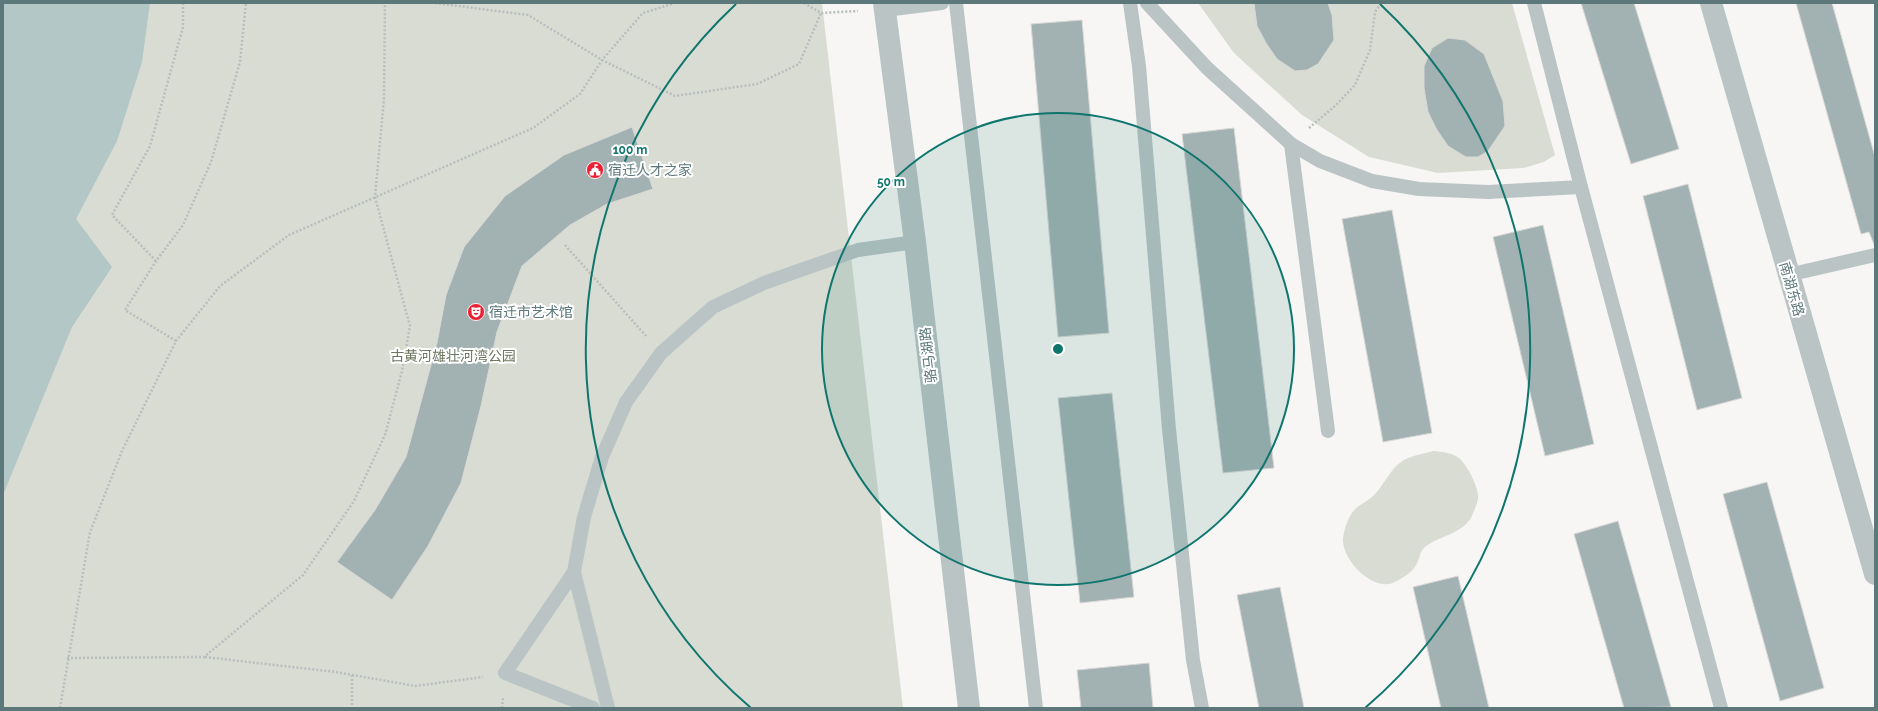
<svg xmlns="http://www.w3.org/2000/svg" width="1878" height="711" font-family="Raleway,'Noto Sans SC',sans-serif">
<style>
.green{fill:#d9dcd3}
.water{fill:#b3c7c6}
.building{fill:#a2b2b3;stroke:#d9d8d6}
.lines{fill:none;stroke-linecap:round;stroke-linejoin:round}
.path{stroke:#b8bebf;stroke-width:2.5;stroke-dasharray:2 2;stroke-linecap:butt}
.service{stroke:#bbc4c5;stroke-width:14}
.tertiary{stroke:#bbc4c5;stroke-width:22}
.ring{fill:none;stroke:#0f766e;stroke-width:2}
.labels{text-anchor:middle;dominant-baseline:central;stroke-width:4;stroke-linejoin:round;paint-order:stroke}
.poi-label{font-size:14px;fill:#5d787b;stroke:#fff;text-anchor:start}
.street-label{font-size:14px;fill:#5d787b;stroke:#fff}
.park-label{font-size:14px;fill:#6c7860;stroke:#fff}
.centre{fill:#0f766e;stroke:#fff;stroke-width:2}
.ring-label{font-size:12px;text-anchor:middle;font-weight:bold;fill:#0f766e;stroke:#fff;stroke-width:4;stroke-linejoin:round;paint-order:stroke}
</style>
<rect width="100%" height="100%" fill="#f7f6f4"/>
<g class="green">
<polygon points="3,3 822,3 903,708 3,708"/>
<polygon points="1198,3 1512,3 1555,155 1544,162 1523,168 1438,173 1369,157 1302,115 1234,53"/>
<path d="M1433 451C1442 452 1451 452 1459 458 1467 465 1479 487 1478 498 1478 503 1473 513 1471 518 1461 534 1439 536 1425 547 1419 552 1420 559 1416 565 1412 573 1402 578 1395 582 1374 593 1341 560 1343 538 1344 530 1347 520 1352 513 1356 506 1367 502 1373 496 1384 486 1390 468 1404 460 1413 455 1424 454 1433 451Z"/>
</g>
<polygon class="water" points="3,3 150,3 142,62 117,141 76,219 112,267 72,327 3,495"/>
<g class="building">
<polygon points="1254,3 1328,3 1332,15 1334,40 1318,64 1307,70 1295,71 1277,59 1266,43 1257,26"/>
<polygon points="1581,3 1634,3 1679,149 1631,164"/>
<polygon points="1796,3 1832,3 1875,157 1875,247 1869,232 1861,234"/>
<polygon points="1082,20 1109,333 1058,337 1031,24"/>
<polygon points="1448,38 1465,40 1484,54 1503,101 1505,126 1488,151 1478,157 1466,157 1448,146 1437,130 1428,112 1424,88 1424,66 1432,48"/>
<polygon points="632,127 653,189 607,204 570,225 522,266 497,332 481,406 461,483 428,546 392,600 337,562 375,510 406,457 437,343 446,295 464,247 505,196 564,155"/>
<polygon points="1234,128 1274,468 1223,473 1182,134"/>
<polygon points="1688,184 1742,398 1697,410 1643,196"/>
<polygon points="1392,210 1432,433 1383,442 1342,219"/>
<polygon points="1543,225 1594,444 1545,456 1493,237"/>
<polygon points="1112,393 1134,597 1080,603 1058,398"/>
<polygon points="1767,482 1824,688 1780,701 1723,494"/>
<polygon points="1618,521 1671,707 1624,708 1574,534"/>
<polygon points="1458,576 1489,708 1441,708 1413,587"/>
<polygon points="1280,587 1304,708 1259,708 1237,595"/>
<polygon points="1149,663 1153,708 1081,708 1077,670"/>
</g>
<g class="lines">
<g class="path">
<polyline points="435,3 528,15 602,60 675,96 757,84 799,64 821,13"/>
<polyline points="804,3 821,13 858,11"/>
<polyline points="1309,128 1336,105 1355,85 1370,50 1375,12 1381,3"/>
<polyline points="565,245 646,336"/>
<polyline points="156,261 112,215 150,146 183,27 183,3"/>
<polyline points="176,341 125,310 156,261 183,225 211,162 240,62 246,3"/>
<polyline points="205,657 336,672 415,686 483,677"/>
<polyline points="67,658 204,657 303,575 354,501 385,435 402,371 410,326 375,197 384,98 385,3"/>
<polyline points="352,675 352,708"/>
<polyline points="60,708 90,532 122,451 176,341 220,286 289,235 533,128 580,94 602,60 643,13 675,3"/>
<polyline points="502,708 503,698"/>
</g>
<g class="service">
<polyline points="956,3 1036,708"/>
<polyline points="1130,3 1139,66 1169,429 1193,660 1202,708"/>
<polyline points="1147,3 1207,68 1291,144 1320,161 1372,181 1419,189 1488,192 1581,187"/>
<polyline points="1534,3 1581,187 1721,708"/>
<polyline points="885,10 942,3"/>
<polyline points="1291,144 1328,431"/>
<polyline points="1788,275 1875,255"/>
<polyline points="574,572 505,673 593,708"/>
<polyline points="608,708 574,572 584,517 602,457 626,402 661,353 713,307 764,283 858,250 915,242"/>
</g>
<g class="tertiary">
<polyline points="884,3 915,242 969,708"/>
<polyline points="1711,3 1875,574"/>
</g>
</g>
<circle cx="1058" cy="349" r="236" fill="#0f766e" fill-opacity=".12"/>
<g class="ring">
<circle cx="1058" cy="349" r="236"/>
<path d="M751 708A472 472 0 0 1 736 4M1380 4A472 472 0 0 1 1365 708"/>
</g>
<defs>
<g id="civic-disc" transform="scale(0.9)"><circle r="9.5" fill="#eb2033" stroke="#fff"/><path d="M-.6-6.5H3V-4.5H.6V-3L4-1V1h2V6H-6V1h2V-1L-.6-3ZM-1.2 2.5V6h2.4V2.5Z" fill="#fff"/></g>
<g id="theatre-disc" transform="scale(0.9)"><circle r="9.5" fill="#eb2033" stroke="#fff"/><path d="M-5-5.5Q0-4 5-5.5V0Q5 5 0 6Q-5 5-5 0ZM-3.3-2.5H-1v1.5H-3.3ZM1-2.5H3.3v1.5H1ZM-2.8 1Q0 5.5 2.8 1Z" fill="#fff"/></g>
</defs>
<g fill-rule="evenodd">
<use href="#civic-disc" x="595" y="170"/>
<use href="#theatre-disc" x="476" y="312"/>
</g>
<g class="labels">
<g class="poi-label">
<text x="608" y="170">宿迁人才之家</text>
<text x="489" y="312">宿迁市艺术馆</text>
</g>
<g class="street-label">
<text transform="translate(1792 289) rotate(74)">南湖东路</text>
<text transform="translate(928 355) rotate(-97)">骆马湖路</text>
</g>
<g class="park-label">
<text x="453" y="356">古黄河雄壮河湾公园</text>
</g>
</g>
<circle cx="1058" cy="349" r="6" class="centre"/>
<g class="ring-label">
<text x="630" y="154">100 m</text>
<text x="891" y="186">50 m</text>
</g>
<rect width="1878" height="711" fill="none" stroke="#5d787b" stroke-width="8"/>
</svg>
